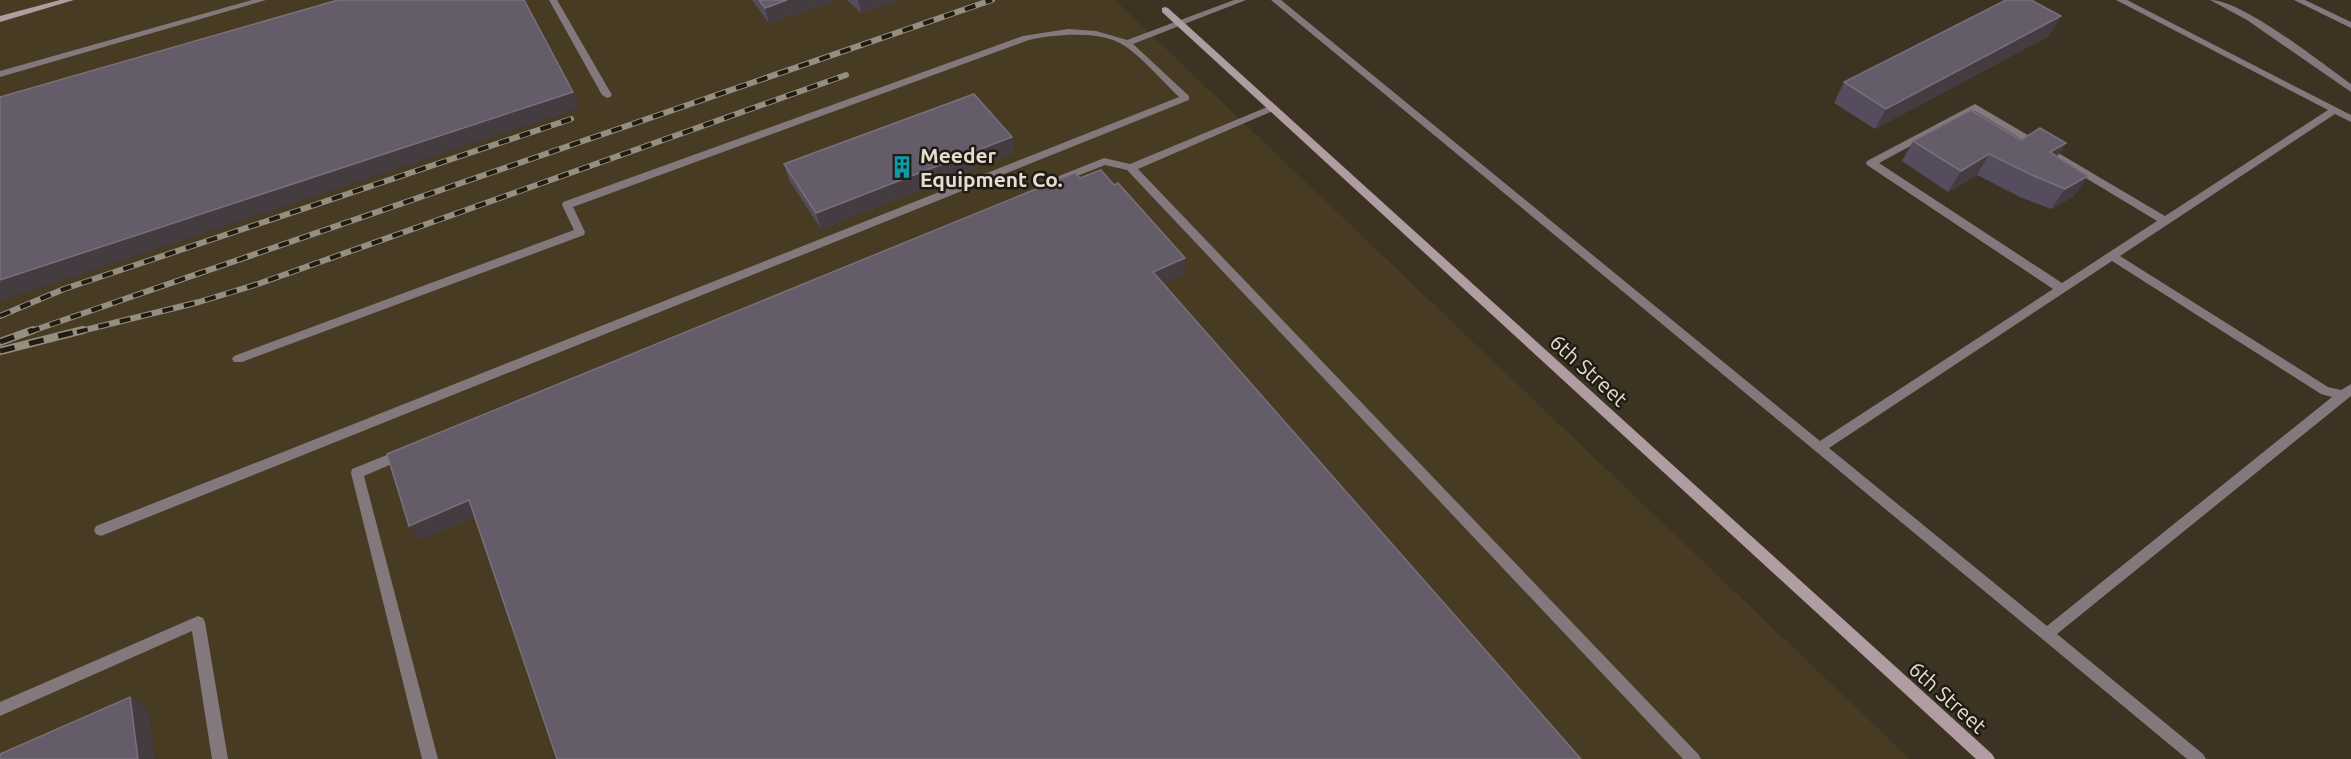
<svg xmlns="http://www.w3.org/2000/svg" width="2351" height="759" font-family="Ubuntu,sans-serif">
<style>
.built{fill:#473b23}
.lines{fill:none;stroke-linecap:round;stroke-linejoin:round}
.lane{fill:#83787b;fill-rule:evenodd}
.secondary{fill:#af9da2;fill-rule:evenodd}
.rail-far1-casing{stroke:#968f81;stroke-width:6}
.rail-casing{stroke:#968f81;stroke-width:8}
.rail-far1{stroke:#201c14;stroke-width:4;stroke-dasharray:11;stroke-linecap:butt}
.rail{stroke:#201c14;stroke-width:5;stroke-dasharray:15;stroke-linecap:butt}
.wall{fill:#554d5d}
.shaded-wall{fill:#443c40}
.building{fill:#645c69;stroke:#78707a;stroke-width:1.5}
.labels{text-anchor:middle;dominant-baseline:central;stroke-width:5;stroke-linejoin:round;paint-order:stroke}
.poi-label{font-size:21px;font-weight:bold;fill:#e3ddd2;stroke:#201c14;text-anchor:start}
.street-label{font-size:21px;fill:#e3ddd2;stroke:#201c14}
</style>
<rect width="100%" height="100%" fill="#3c3322"/>
<polygon class="built" points="0,0 1115,0 1910,759 0,759"/>
<g class="lines">
<g class="lane">
<polygon points="252,0 266,0 0,77 0,71"/>
<polygon points="549,0 557,0 612,95 610,97 607,98 602,95"/>
<path d="M1234 0H1246L1133 44 1189 96V100L106 534 101 536 96 534 94 530 96 526 1179 97C1162 81 1144 59 1125 46 1102 30 1055 34 1029 40L573 207 585 232 584 235 242 362H234L232 359 234 356 574 230 562 205 563 202 1023 36 1068 29 1096 31 1127 40Z"/>
<path d="M1271 0H1281L1820 441 2053 289 1867 165 1866 163 1867 161 1975 104 2165 216 2328 110 2116 0H2127L2351 115V122L2335 114 2120 256 2328 387 2341 390 2351 384V396L2057 634 2203 754 2206 759H2187ZM1975 111 2157 221 2062 283 1879 163ZM2112 261 2321 394 2332 397 2047 626 1829 448Z"/>
<path d="M2210 0C2243 0 2321 63 2351 84V92L2247 20Z"/>
<polygon points="2294,0 2305,0 2351,22 2351,28"/>
<polygon points="1272,105 1275,106 1275,110 1138,169 1698,754 1701,759 1683,759 1127,170 1105,165 1067,180 1063,181 1058,178 1059,176 1104,158 1130,164"/>
<polygon points="404,448 408,449 410,453 408,457 364,476 438,759 422,759 351,473 352,469"/>
<polygon points="198,616 203,618 205,622 228,759 212,759 192,631 0,716 0,702"/>
</g>
<g class="secondary">
<polygon points="60,0 74,0 0,22 0,16"/>
<polygon points="1165,7 1168,8 1992,754 1995,759 1976,759 1162,12 1162,8"/>
</g>
<g class="rail-far1-casing">
<g id="rail-far1">
<polyline points="0,316 64,289 571,119"/>
<polyline points="29,332 992,0"/>
<polyline points="77,332 199,302 258,284 846,75"/>
</g>
</g>
<g class="rail-casing">
<g id="rail">
<polyline points="0,342 33,330"/>
<polyline points="0,351 83,330"/>
</g>
</g>
<use href="#rail-far1" class="rail-far1"/>
<use href="#rail" class="rail"/>
</g>
<g class="wall">
<polygon points="752,0 838,0 769,23"/>
<polygon points="847,0 900,0 861,13"/>
<polygon points="2049,36 1875,129 1834,103 1844,82"/>
<polygon points="1012,137 1014,153 821,229 789,180 784,164"/>
<polygon points="2021,140 2066,143 2057,157 2074,196 2051,209 2020,197 1977,175 1948,192 1902,161 1913,141"/>
</g>
<g class="shaded-wall">
<polygon points="787,0 838,0 769,23 765,8"/>
<polygon points="858,0 900,0 861,13"/>
<polygon points="2061,16 2049,36 1875,129 1886,109"/>
<polygon points="573,92 580,108 0,301 0,280"/>
<polygon points="1012,137 1014,153 821,229 816,213"/>
<polygon points="2066,143 2052,164 2050,152"/>
<polygon points="1989,154 1977,175 1948,192 1961,171"/>
<polygon points="2088,176 2074,196 2051,209 2065,189"/>
<polygon points="1185,258 1185,274 1154,288 1153,272"/>
<polygon points="469,500 480,515 421,540 409,526"/>
<polygon points="130,697 148,710 155,759 138,759"/>
</g>
<g class="building">
<polygon points="338,0 524,0 573,92 0,280 0,97"/>
<polygon points="759,0 787,0 765,8"/>
<polygon points="2006,0 2031,0 2061,16 1886,109 1844,82"/>
<polygon points="974,94 1012,137 816,213 784,164"/>
<polygon points="1971,110 2021,140 2040,128 2066,143 2050,152 2088,176 2065,189 2034,176 1989,154 1961,171 1913,141"/>
<polygon points="1101,170 1114,185 1118,183 1185,258 1153,272 1581,759 557,759 469,500 409,526 387,454 1075,173 1080,178"/>
<polygon points="130,697 138,759 0,759 0,754"/>
</g>
<defs>
<g id="building-bare" transform="scale(1.8)"><path d="M-4-6H4V6H1V3H-1V6H-4ZM-2.5-4.3h1.7v1.8h-1.7ZM.8-4.3h1.7v1.8H.8ZM-2.5-1h1.7V.8h-1.7ZM.8-1h1.7V.8H.8Z" fill="#0f9aa8" stroke="#201c14" stroke-width="2.5" paint-order="stroke"/></g>
</defs>
<g fill-rule="evenodd">
<use href="#building-bare" x="902" y="167"/>
</g>
<g class="labels">
<g class="poi-label">
<text x="920" y="155">Meeder<tspan x="920" dy="24">Equipment Co.</tspan></text>
</g>
<g class="street-label">
<text transform="translate(1589 370) rotate(42)">6th Street</text>
<text transform="translate(1948 697) rotate(42)">6th Street</text>
</g>
</g>
</svg>
